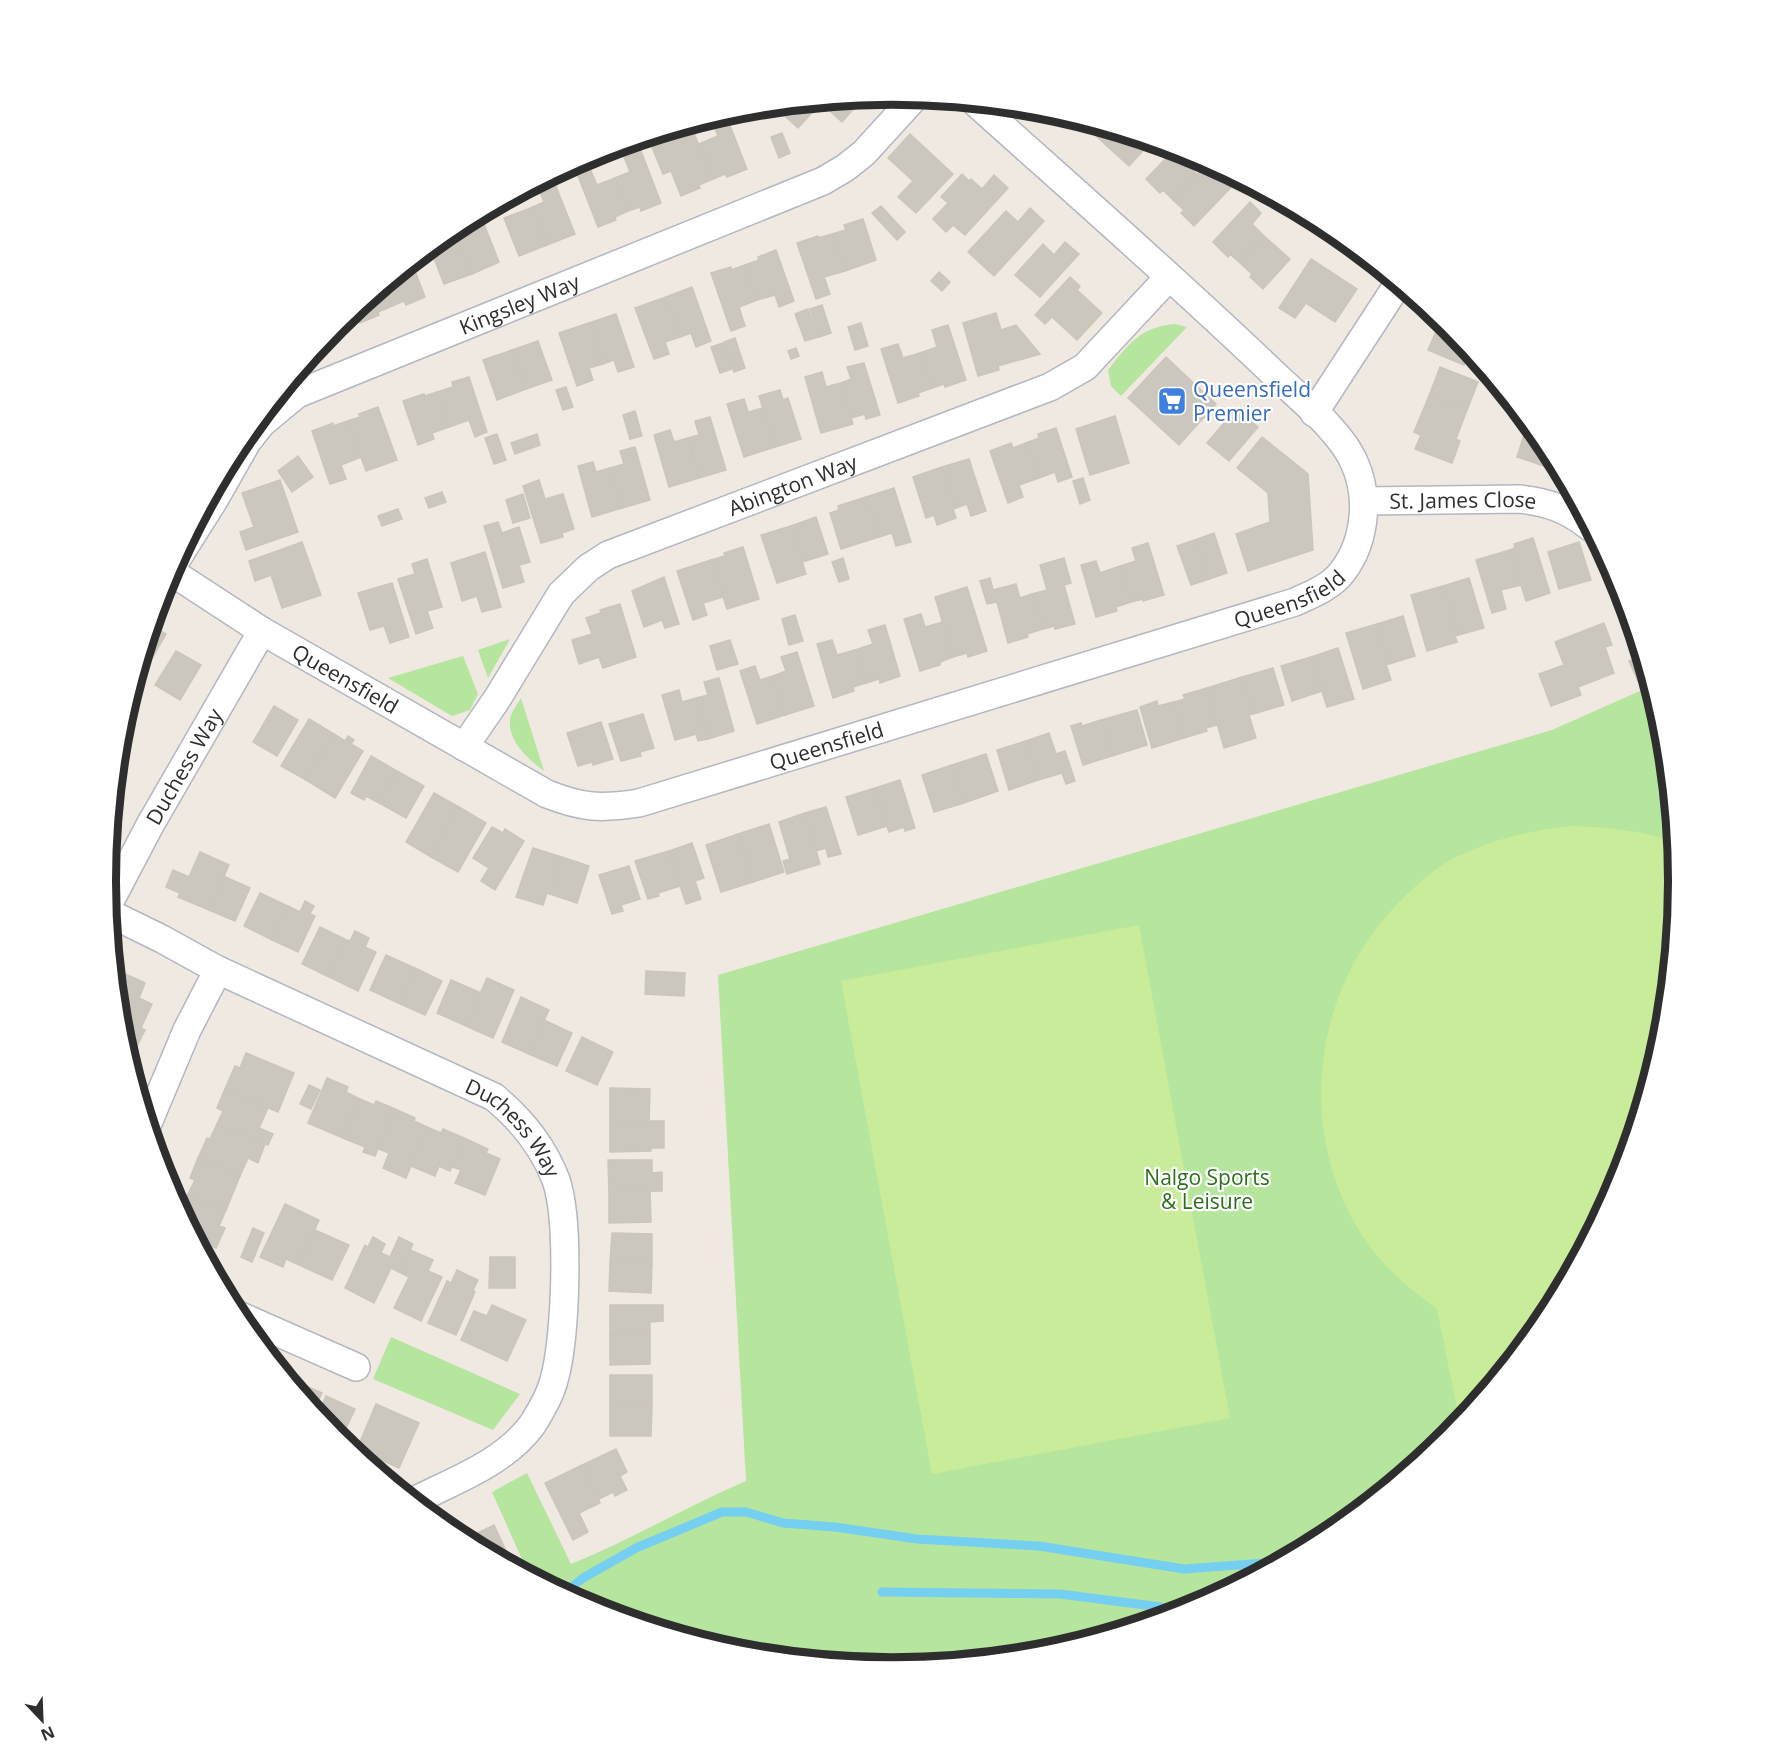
<svg xmlns="http://www.w3.org/2000/svg" width="1784" height="1762" font-family="'Open Sans',sans-serif">
<style>
.green{fill:#b6e59e}
.pitch{fill:#c9ec9a}
.lines{fill:none;stroke-linecap:round;stroke-linejoin:round}
.stream{stroke:#75cff0;stroke-width:9}
.building{fill:#cbc7bf;stroke:#cbc5ba;stroke-width:1.5}
.minor-casing{stroke:#b4b7c1;stroke-width:30}
.minor{stroke:#fff;stroke-width:27}
.labels{text-anchor:middle;dominant-baseline:central;stroke-width:4.5;stroke-linejoin:round;paint-order:stroke}
.street-label{font-size:21px;fill:#2e2e2e;stroke:#fff}
.shop-label{font-size:21px;fill:#366cbe;stroke:#fff;text-anchor:start}
.park-label{font-size:21px;fill:#2c6e1b;stroke:#fff}
.rim{fill:none;stroke:#2e2e2e;stroke-width:8}
</style>
<rect width="100%" height="100%" fill="#efe9e1"/>
<g class="green">
<path d="M1175 324 1187 327 1121 396 1111 386 1108 370C1129 344 1140 327 1175 324Z"/>
<polygon points="510,639 488,678 478,650"/>
<polygon points="463,656 478,694 470,710 452,716 388,678"/>
<path d="M1651 686 1663 728 1678 881 1663 1035 1618 1182 1546 1318 1448 1437 1329 1535 1193 1608 1045 1652 892 1667 738 1652 591 1607 529 1575 492 1492 527 1473 571 1564C631 1540 687 1506 746 1481L718 975 1552 730Z"/>
<path d="M521 698 544 771C528 759 508 741 510 720 511 712 517 705 521 698Z"/>
<polygon points="391,1337 520,1394 493,1430 373,1379"/>
</g>
<g class="pitch">
<path d="M1570 826C1608 827 1638 830 1675 842L1678 881 1663 1035 1618 1182 1546 1318 1460 1423 1437 1309C1411 1290 1387 1270 1368 1244 1299 1146 1308 1009 1384 919 1404 896 1429 871 1456 857 1493 839 1530 831 1570 826Z"/>
<polygon points="1139,925 1230,1418 932,1474 841,981"/>
</g>
<g class="lines">
<g class="stream">
<polyline points="882,1592 1060,1594 1184,1610"/>
<polyline points="564,1593 583,1578 636,1548 722,1512 746,1512 783,1523 835,1527 917,1539 1039,1546 1184,1569 1278,1562"/>
<polyline points="645,1624 649,1623"/>
</g>
</g>
<g class="building">
<polygon points="864,97 842,122 821,103 798,128 786,117 798,104"/>
<polygon points="792,104 782,115 773,106"/>
<polygon points="727,118 747,169 727,177 725,174 713,179 699,144 718,136 713,124"/>
<polygon points="1087,122 1119,132 1107,146 1084,125"/>
<polygon points="693,131 713,179 699,185 700,188 681,196 671,171 663,174 652,147"/>
<polygon points="1119,132 1151,142 1129,166 1107,146"/>
<polygon points="782,133 790,153 779,158 771,137"/>
<polygon points="910,134 953,174 916,213 898,197 913,181 888,158"/>
<polygon points="1175,149 1190,153 1194,157 1187,165 1197,174 1173,200 1163,190 1160,193 1146,179"/>
<polygon points="641,151 661,203 641,211 640,207 628,211 615,178 630,172 624,157"/>
<polygon points="1208,163 1223,176 1226,172 1237,181 1194,226 1181,213 1184,210 1173,200"/>
<polygon points="591,171 597,185 615,178 628,211 615,217 616,220 598,227 578,176"/>
<polygon points="962,174 969,181 971,179 982,189 994,175 1008,188 965,235 953,225 946,232 933,219 948,203 941,197"/>
<polygon points="555,184 575,234 547,245 533,207 544,202 539,190"/>
<polygon points="1253,186 1265,193 1261,198 1251,189"/>
<polygon points="1250,202 1261,213 1252,224 1264,236 1239,262 1230,254 1228,257 1213,242"/>
<polygon points="881,206 905,232 897,240 872,213"/>
<polygon points="533,207 547,245 519,256 504,218"/>
<polygon points="1030,208 1044,221 994,276 968,252 1006,211 1018,222"/>
<polygon points="480,214 499,262 472,274 457,236 468,231 464,222"/>
<polygon points="863,219 876,260 845,271 832,234 846,230 844,225"/>
<polygon points="832,234 845,271 824,277 830,294 816,299 797,243 818,236 818,238"/>
<polygon points="457,236 472,274 444,284 430,248 443,237 445,241"/>
<polygon points="1264,236 1290,259 1263,289 1250,277 1252,274 1239,262"/>
<polygon points="1065,242 1079,254 1040,297 1015,275 1043,244 1054,255"/>
<polygon points="776,250 794,301 779,307 775,295 757,300 745,265 759,260 758,257"/>
<polygon points="1311,259 1357,289 1335,322 1306,303 1295,318 1279,308"/>
<polygon points="412,263 425,297 406,305 404,301 392,306 383,286"/>
<polygon points="745,265 757,300 739,307 745,326 731,331 711,273 731,267 731,270"/>
<polygon points="939,272 950,282 942,291 931,281"/>
<polygon points="1070,277 1080,286 1077,290 1102,313 1077,340 1052,317 1045,324 1035,315"/>
<polygon points="383,286 392,306 378,312 379,315 360,323 355,309"/>
<polygon points="692,287 711,341 696,347 691,333 680,337 666,297"/>
<polygon points="666,297 680,337 665,342 669,354 654,359 635,308"/>
<polygon points="822,305 831,333 819,337 810,309"/>
<polygon points="808,309 818,337 805,341 795,314"/>
<polygon points="996,313 1001,330 1016,325 1040,354 998,366 999,370 978,376 963,323"/>
<polygon points="616,314 634,367 618,372 614,360 603,364 589,323"/>
<polygon points="1440,322 1449,326 1469,351 1464,365 1428,350"/>
<polygon points="589,323 603,364 589,368 593,380 577,386 559,333"/>
<polygon points="861,323 868,346 855,350 848,327"/>
<polygon points="337,324 340,331 327,336 336,325"/>
<polygon points="948,325 966,380 945,387 944,384 932,388 920,353 937,347 932,330"/>
<polygon points="735,338 745,368 734,372 724,342"/>
<polygon points="538,341 552,380 526,389 512,350"/>
<polygon points="723,343 732,369 720,373 711,347"/>
<polygon points="898,344 903,358 920,353 932,388 918,393 919,396 898,403 881,349"/>
<polygon points="796,348 799,356 791,359 788,351"/>
<polygon points="512,350 526,389 497,400 483,360"/>
<polygon points="1166,357 1216,404 1179,445 1128,398"/>
<polygon points="864,363 880,415 866,419 865,414 851,418 841,383 851,379 847,367"/>
<polygon points="1440,367 1478,382 1467,410 1429,396"/>
<polygon points="822,372 826,387 841,383 853,424 821,433 805,377"/>
<polygon points="469,377 487,432 475,437 469,420 449,427 437,392 453,387 452,382"/>
<polygon points="566,387 573,407 563,410 556,390"/>
<polygon points="780,390 783,400 788,398 801,439 775,447 759,396"/>
<polygon points="437,392 449,427 432,433 434,439 418,445 403,401 424,394 425,396"/>
<polygon points="1429,396 1467,410 1456,439 1460,441 1452,463 1415,449 1421,435 1414,432"/>
<polygon points="744,399 748,412 763,408 775,447 744,457 727,404"/>
<polygon points="378,407 397,460 366,471 348,421 360,417 359,414"/>
<polygon points="1236,409 1258,427 1229,461 1207,443"/>
<polygon points="635,411 642,436 630,439 623,415"/>
<polygon points="1115,416 1129,463 1090,475 1076,429"/>
<polygon points="710,417 726,470 699,478 688,438 699,435 695,421"/>
<polygon points="348,421 361,457 341,465 346,479 330,484 312,431 333,423 333,426"/>
<polygon points="1528,422 1547,446 1541,465 1517,457"/>
<polygon points="1056,428 1072,477 1058,482 1055,472 1039,478 1026,443 1039,438 1038,434"/>
<polygon points="670,430 674,442 688,438 699,478 669,487 654,435"/>
<polygon points="497,434 506,460 494,464 485,438"/>
<polygon points="537,434 540,445 515,454 511,443"/>
<polygon points="1262,437 1308,474 1313,550 1248,571 1236,534 1270,522 1268,493 1237,468"/>
<polygon points="1011,443 1013,448 1026,443 1039,478 1019,485 1023,497 1008,503 990,451"/>
<polygon points="1547,446 1561,472 1541,465"/>
<polygon points="635,447 650,500 622,508 610,468 624,464 620,451"/>
<polygon points="298,456 313,477 292,492 278,471"/>
<polygon points="969,459 986,511 971,516 967,504 956,508 942,467"/>
<polygon points="593,462 596,472 610,468 622,508 592,517 578,466"/>
<polygon points="942,467 956,508 953,509 956,518 937,525 934,515 926,518 913,477"/>
<polygon points="1083,478 1090,500 1080,504 1073,481"/>
<polygon points="280,480 298,532 246,550 240,532 254,527 242,493"/>
<polygon points="539,480 545,499 563,494 574,529 562,533 563,537 541,543 523,486"/>
<polygon points="894,488 911,542 896,546 892,533 879,537 866,497"/>
<polygon points="442,492 446,502 429,508 425,498"/>
<polygon points="523,494 530,518 513,523 506,500"/>
<polygon points="866,497 879,537 841,549 830,513 839,510 838,506"/>
<polygon points="398,509 402,519 382,526 378,516"/>
<polygon points="816,517 828,554 802,562 791,526"/>
<polygon points="498,522 502,533 519,527 530,562 519,565 524,582 503,588 484,526"/>
<polygon points="791,526 806,574 777,583 761,535"/>
<polygon points="1214,533 1227,573 1209,579 1195,540"/>
<polygon points="1533,538 1550,593 1526,601 1510,550 1515,548 1514,544"/>
<polygon points="1195,540 1209,579 1191,585 1177,546"/>
<polygon points="302,542 321,595 282,608 271,575 255,581 249,561"/>
<polygon points="1579,542 1591,580 1559,589 1548,552"/>
<polygon points="1148,543 1164,595 1143,601 1143,599 1131,602 1120,566 1136,561 1132,548"/>
<polygon points="743,547 759,599 727,609 711,560 725,556 724,553"/>
<polygon points="1510,550 1521,585 1501,590 1506,609 1492,613 1476,560"/>
<polygon points="485,552 501,607 482,612 477,596 462,601 451,563"/>
<polygon points="843,558 849,579 839,582 832,562"/>
<polygon points="1064,558 1071,583 1064,585 1075,624 1055,629 1054,626 1043,629 1032,594 1047,590 1040,565"/>
<polygon points="427,559 442,607 427,611 433,628 416,634 398,579 415,574 412,564"/>
<polygon points="711,560 723,597 703,603 707,615 693,620 677,571"/>
<polygon points="1096,561 1100,573 1120,566 1131,602 1116,607 1117,611 1096,617 1081,565"/>
<polygon points="664,577 679,624 665,628 662,620 644,627 632,591"/>
<polygon points="990,578 993,590 1016,584 1020,598 1032,594 1043,629 1027,634 1028,637 1008,643 997,602 987,604 980,581"/>
<polygon points="1469,578 1484,628 1458,635 1443,586"/>
<polygon points="392,583 409,637 390,643 384,626 370,630 358,593"/>
<polygon points="1443,586 1458,635 1455,636 1457,642 1427,651 1411,595"/>
<polygon points="967,587 987,651 968,657 967,653 953,657 935,597"/>
<polygon points="620,604 636,657 603,668 599,657 579,664 572,640 592,634 586,618 601,613 600,610"/>
<polygon points="921,614 925,627 943,622 953,657 940,662 940,665 920,671 904,619"/>
<polygon points="795,615 803,641 789,645 782,619"/>
<polygon points="1403,616 1415,656 1389,664 1377,624"/>
<polygon points="1604,623 1612,645 1605,647 1614,673 1578,687 1581,695 1551,706 1539,674 1564,665 1555,642"/>
<polygon points="1377,624 1389,664 1386,664 1391,680 1363,689 1346,633"/>
<polygon points="885,625 900,676 880,683 879,679 866,683 855,650 873,644 868,630"/>
<polygon points="152,626 166,634 135,688 133,687"/>
<polygon points="730,640 738,664 717,670 710,646"/>
<polygon points="832,640 837,655 855,650 866,683 853,687 854,691 833,698 817,644"/>
<polygon points="1338,648 1354,699 1327,707 1311,657"/>
<polygon points="176,651 201,665 180,700 155,685"/>
<polygon points="797,652 814,706 785,715 773,676 786,671 781,657"/>
<polygon points="1642,656 1648,677 1638,681 1629,661"/>
<polygon points="1311,657 1322,691 1292,701 1281,666"/>
<polygon points="755,666 760,680 773,676 785,715 757,724 740,671"/>
<polygon points="1273,668 1284,705 1253,714 1242,677"/>
<polygon points="1242,677 1253,714 1249,715 1256,738 1224,748 1207,688"/>
<polygon points="719,678 734,731 708,739 696,698 708,695 704,682"/>
<polygon points="1207,688 1217,725 1206,728 1207,731 1184,738 1174,702 1185,699 1183,695"/>
<polygon points="679,690 682,702 696,698 708,739 698,741 696,734 675,740 662,695"/>
<polygon points="1157,701 1158,706 1174,702 1184,738 1152,748 1140,707"/>
<polygon points="274,706 298,720 277,756 253,742"/>
<polygon points="1137,710 1147,745 1112,756 1101,720"/>
<polygon points="643,714 654,748 640,752 641,756 621,761 609,724"/>
<polygon points="309,719 334,734 306,780 281,766"/>
<polygon points="1101,720 1112,756 1083,765 1071,726 1081,723 1082,726"/>
<polygon points="601,722 613,759 593,765 592,762 578,766 567,733"/>
<polygon points="1049,733 1056,754 1065,751 1075,781 1066,784 1062,773 1038,780 1026,741"/>
<polygon points="334,734 345,741 348,736 354,740 351,744 363,751 335,798 306,780"/>
<polygon points="1026,741 1038,780 1009,790 997,750"/>
<polygon points="986,754 998,791 964,803 952,765"/>
<polygon points="371,756 397,771 379,803 366,796 364,800 351,793"/>
<polygon points="952,765 964,803 934,812 922,775"/>
<polygon points="397,771 424,786 406,818 379,803"/>
<polygon points="900,780 915,828 905,831 904,827 889,832 875,788"/>
<polygon points="875,788 887,826 858,835 846,797"/>
<polygon points="434,793 459,807 431,857 406,842"/>
<polygon points="459,807 486,823 458,872 431,857"/>
<polygon points="826,807 841,854 828,857 826,848 816,851 805,813"/>
<polygon points="805,813 820,864 787,874 783,861 790,859 779,822"/>
<polygon points="769,824 784,872 753,882 738,834"/>
<polygon points="492,827 503,833 505,829 524,841 495,890 481,881 489,868 473,858"/>
<polygon points="738,834 753,882 721,892 706,845"/>
<polygon points="692,843 704,878 695,881 701,899 686,904 669,851"/>
<polygon points="533,848 562,857 550,894 547,893 543,905 516,897"/>
<polygon points="669,851 680,886 658,893 659,896 648,899 635,861"/>
<polygon points="200,852 229,865 209,910 178,897 180,893 166,887 173,870 189,877"/>
<polygon points="562,857 589,866 577,903 550,894"/>
<polygon points="629,866 640,899 621,905 623,911 612,914 599,875"/>
<polygon points="223,876 250,888 235,921 209,910"/>
<polygon points="260,893 288,906 272,940 244,926"/>
<polygon points="305,901 314,906 310,914 315,916 298,952 272,940 288,906 300,912"/>
<polygon points="320,927 347,940 329,977 302,964"/>
<polygon points="355,931 369,938 365,947 376,952 358,991 329,977 347,940 350,941"/>
<polygon points="386,955 415,968 398,1003 370,990"/>
<polygon points="415,968 442,981 425,1015 398,1003"/>
<polygon points="646,971 685,973 684,996 645,994"/>
<polygon points="123,973 145,983 139,998 152,1004 141,1028 145,1030 139,1042 121,1034 116,989"/>
<polygon points="487,978 514,990 493,1038 466,1026"/>
<polygon points="451,980 481,993 466,1026 437,1013"/>
<polygon points="521,997 549,1010 529,1054 502,1042"/>
<polygon points="544,1020 572,1033 557,1066 529,1054"/>
<polygon points="121,1035 139,1042 130,1061 128,1060"/>
<polygon points="582,1037 613,1052 597,1085 566,1071"/>
<polygon points="246,1053 294,1073 278,1112 225,1089 235,1066 240,1068"/>
<polygon points="327,1078 348,1087 346,1092 360,1099 343,1138 308,1123"/>
<polygon points="309,1085 320,1090 311,1109 300,1104"/>
<polygon points="610,1088 650,1089 649,1121 610,1121"/>
<polygon points="225,1089 268,1108 259,1128 273,1134 268,1145 217,1124 223,1111 217,1108"/>
<polygon points="360,1099 374,1105 376,1101 395,1109 375,1156 363,1152 365,1147 343,1138"/>
<polygon points="395,1109 415,1118 414,1121 427,1127 406,1178 383,1168 389,1153 379,1149"/>
<polygon points="610,1121 664,1121 664,1148 651,1148 651,1151 610,1152"/>
<polygon points="217,1124 265,1144 258,1163 248,1158 240,1176 198,1158 207,1138 210,1139"/>
<polygon points="427,1127 441,1133 443,1129 464,1138 450,1171 439,1166 435,1176 411,1166"/>
<polygon points="464,1138 488,1149 486,1153 500,1159 485,1195 455,1183 461,1170 453,1167"/>
<polygon points="198,1158 240,1176 226,1210 188,1194 195,1180 190,1178"/>
<polygon points="608,1160 652,1160 652,1173 662,1172 662,1191 609,1192"/>
<polygon points="650,1191 651,1222 609,1223 609,1192"/>
<polygon points="188,1194 226,1210 219,1226 225,1228 216,1248 196,1240 177,1204 178,1201 184,1204"/>
<polygon points="285,1204 319,1220 299,1265 286,1259 283,1267 260,1257"/>
<polygon points="253,1228 264,1233 252,1262 241,1257"/>
<polygon points="315,1230 349,1245 332,1280 299,1265"/>
<polygon points="612,1233 652,1234 652,1264 610,1263"/>
<polygon points="373,1237 385,1244 381,1253 390,1257 399,1237 413,1244 399,1272 391,1268 374,1303 345,1288 365,1245 368,1247"/>
<polygon points="410,1250 433,1260 428,1271 442,1277 421,1321 394,1308 409,1277 399,1272"/>
<polygon points="490,1257 515,1257 515,1288 489,1288"/>
<polygon points="610,1263 652,1264 651,1293 609,1291"/>
<polygon points="457,1270 478,1280 473,1290 475,1292 456,1335 428,1323 447,1281 451,1283"/>
<polygon points="492,1305 526,1320 507,1361 461,1340 474,1311 487,1316"/>
<polygon points="610,1305 663,1305 663,1321 650,1322 650,1334 610,1335"/>
<polygon points="650,1334 650,1364 610,1365 610,1335"/>
<rect x="610" y="1375" width="42" height="32"/>
<polygon points="292,1380 322,1393 314,1410 291,1382"/>
<polygon points="326,1396 355,1409 340,1441 318,1415"/>
<polygon points="376,1404 419,1423 399,1468 357,1449"/>
<polygon points="610,1407 652,1407 651,1436 610,1436"/>
<polygon points="616,1449 627,1472 620,1476 627,1490 615,1496 613,1492 599,1499 582,1465"/>
<polygon points="582,1465 600,1503 579,1513 588,1532 573,1540 545,1483"/>
<polygon points="494,1525 513,1566 465,1539"/>
</g>
<g class="lines">
<g class="minor-casing">
<g id="minor">
<polyline points="1314,413 1398,284"/>
<path id="s1" d="M1364 501 1519 499C1548 502 1567 509 1590 527"/>
<path id="s2" d="M173 565 214 500 247 442 262 423 297 394 823 181 845 168 864 153 915 97"/>
<path id="s3" d="M170 571 262 631 547 794C583 808 600 809 639 803L1295 602C1310 595 1326 589 1338 577 1365 547 1371 499 1354 462 1340 430 1297 396 1272 372 1176 280 1075 192 976 103"/>
<path id="s4" d="M464 747 497 699 561 594 588 568 608 555 1050 387 1085 367 1169 277"/>
<path id="s5" d="M108 905 150 825 262 631"/>
<path id="s6" d="M109 913 162 939 218 970 494 1097C522 1120 543 1146 556 1180 570 1221 566 1338 554 1380 550 1396 541 1411 532 1425 504 1463 455 1480 414 1501"/>
<polyline points="148,1123 187,1030 218,970"/>
<polyline points="236,1314 356,1367"/>
</g>
</g>
<use href="#minor" class="minor"/>
</g>
<defs>
<g id="supermarket-square" transform="scale(1.5)"><rect x="-9" y="-9" width="18" height="18" rx="4" fill="#3f7fe0" stroke="#fff"/><path d="M-6-5.5h2.5l.6 2H6L4.5 2H-2.5L-4.4-4H-6ZM-1.5 3.2a1.3 1.3 0 1 0 .1 0ZM3 3.2a1.3 1.3 0 1 0 .1 0Z" fill="#fff"/></g>
</defs>
<g fill-rule="evenodd">
<use href="#supermarket-square" x="1172" y="401"/>
</g>
<g class="labels">
<g class="street-label">
<text stroke="none"><textPath href="#s2" startOffset="453">Kingsley Way</textPath></text>
<text stroke="none"><textPath href="#s4" startOffset="440">Abington Way</textPath></text>
<text stroke="none"><textPath href="#s1" startOffset="99">St. James Close</textPath></text>
<text stroke="none"><textPath href="#s3" startOffset="1214">Queensfield</textPath></text>
<text stroke="none"><textPath href="#s3" startOffset="206">Queensfield</textPath></text>
<text stroke="none"><textPath href="#s3" startOffset="728">Queensfield</textPath></text>
<text stroke="none"><textPath href="#s5" startOffset="158">Duchess Way</textPath></text>
<text stroke="none"><textPath href="#s6" startOffset="462">Duchess Way</textPath></text>
</g>
<g class="shop-label">
<text x="1193" y="389">Queensfield<tspan x="1193" dy="24">Premier</tspan></text>
</g>
<g class="park-label">
<text x="1207" y="1177">Nalgo Sports<tspan x="1207" dy="24">&amp; Leisure</tspan></text>
</g>
</g>
<path d="M0 0H1784V1762H0ZM116 881a776 776 0 1 1 1552 0a776 776 0 1 1-1552 0Z" fill="#fff" fill-rule="evenodd"/>
<path class="rim" d="M116 881a776 776 0 1 1 1552 0a776 776 0 1 1-1552 0Z"/>
<g transform="translate(42 1720) rotate(157)" stroke="#ffffff" stroke-width="4.5" paint-order="stroke">
<path d="M0-4.5L10 22L0 15L-10 22Z" fill="#2e2e2e"/>
<text y="-9" font-size="16" font-weight="bold" text-anchor="middle" fill="#2e2e2e">N</text>
</g>
</svg>
